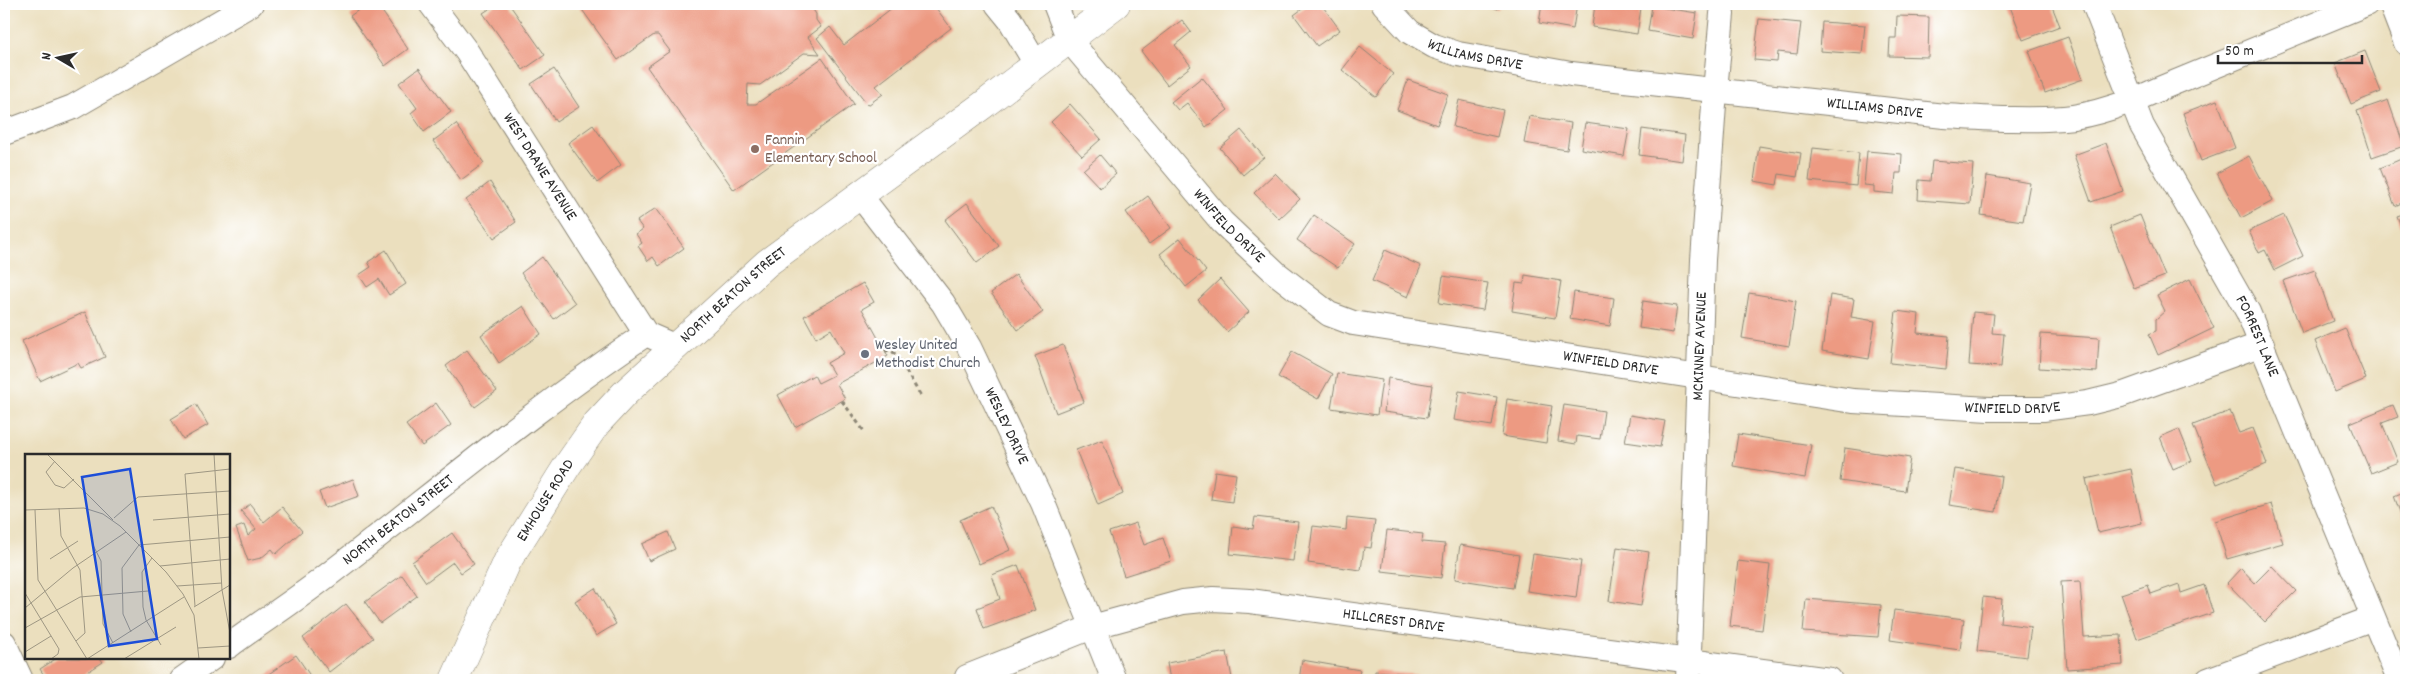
<svg xmlns="http://www.w3.org/2000/svg" width="2410" height="684" font-family="Dekko,sans-serif">
<style>
.building{fill:#ed9a82}
.lines{fill:none;stroke-linecap:round;stroke-linejoin:round}
.minor-casing{stroke:#8b8574;stroke-width:26}
.major-casing{stroke:#8b8574;stroke-width:29}
.path{stroke:#8b8574;stroke-width:3;stroke-dasharray:4 4;stroke-linecap:butt}
.minor{stroke:#fff;stroke-width:24}
.major{stroke:#fff;stroke-width:28}
.education-dot{fill:#8d6e63;stroke:#fff;stroke-width:2}
.worship-dot{fill:#6b7280;stroke:#fff;stroke-width:2}
.labels{text-anchor:middle;dominant-baseline:central;stroke-width:4.5;stroke-linejoin:round;paint-order:stroke}
.street-label{font-size:16px;fill:#2b2b2b;stroke:#fff}
.education-label{font-size:16px;fill:#785e54;stroke:#fff;text-anchor:start}
.worship-label{font-size:16px;fill:#5b616d;stroke:#fff;text-anchor:start}
.inset-road{fill:none;stroke:#9e9783;stroke-width:1}
.view{fill:#1d4ed8;fill-opacity:0.15;stroke:#1d4ed8;stroke-width:2.5}
.inset-edge{fill:none;stroke:#2b2b2b;stroke-width:2.5}
</style>
<rect width="100%" height="100%" fill="#fff"/>
<filter id="ink" filterUnits="userSpaceOnUse"><feTurbulence type="fractalNoise" baseFrequency=".02" numOctaves="2"/><feDisplacementMap in="SourceGraphic" scale="10" xChannelSelector="R" yChannelSelector="G"/><feConvolveMatrix kernelMatrix="1 2 1 2 8 2 1 2 1" color-interpolation-filters="sRGB"/></filter>
<filter id="wash" filterUnits="userSpaceOnUse"><feTurbulence type="fractalNoise" baseFrequency=".0096" numOctaves="4" result="noise"/><feDisplacementMap in="SourceGraphic" scale="20" xChannelSelector="R" yChannelSelector="G"/><feGaussianBlur stdDeviation="1.12" result="paint"/><feColorMatrix in="noise" values="0 0 0 0 0 0 0 0 0 0 0 0 0 0 0 0 0 1.4 0 .05"/><feComposite in="paint" operator="in"/></filter>
<g filter="url(#wash)">
<rect width="100%" height="100%" fill="#ebdfbe"/>
<g id="blocks">
<g class="building">
<polygon points="367,4 377,4 408,49 385,66 350,16"/>
<polygon points="497,4 509,4 545,55 523,70 483,13"/>
<polygon points="578,4 809,4 816,14 816,20 821,27 808,37 820,54 804,53 760,85 748,84 747,104 756,104 822,58 854,104 734,190 647,67 670,51 658,35 654,35 618,60"/>
<polygon points="897,4 933,4 951,28 876,86 883,94 868,105 817,38 830,27 844,45"/>
<polygon points="1309,4 1321,4 1340,30 1317,46 1294,15"/>
<polygon points="1483,4 1500,4 1498,9"/>
<polygon points="1542,4 1577,4 1573,29 1539,23"/>
<polygon points="1595,4 1613,4 1641,8 1637,34 1592,27"/>
<polygon points="2009,4 2051,4 2060,26 2023,40"/>
<polygon points="1652,6 1697,13 1693,39 1648,31"/>
<polygon points="1897,16 1929,17 1928,57 1889,56 1890,38 1896,38"/>
<polygon points="1759,19 1801,23 1797,54 1778,52 1777,62 1754,60"/>
<polygon points="1182,20 1191,32 1175,45 1191,66 1167,85 1141,51"/>
<polygon points="1822,22 1865,25 1862,54 1820,51"/>
<polygon points="2068,37 2083,79 2045,93 2029,51"/>
<polygon points="1360,47 1393,74 1376,97 1342,70"/>
<polygon points="2365,51 2381,92 2351,104 2335,63"/>
<polygon points="419,68 451,112 424,132 411,113 417,108 399,83"/>
<polygon points="554,69 579,107 556,122 531,84"/>
<polygon points="1202,77 1228,110 1206,127 1187,103 1178,110 1171,102"/>
<polygon points="1408,80 1448,94 1437,125 1397,110"/>
<polygon points="1459,100 1503,110 1497,137 1453,127"/>
<polygon points="2217,100 2235,148 2201,161 2183,113"/>
<polygon points="2388,100 2404,146 2372,157 2357,111"/>
<polygon points="1070,104 1101,139 1082,156 1051,122"/>
<polygon points="1529,116 1571,123 1567,150 1524,143"/>
<polygon points="1585,123 1629,129 1624,156 1581,149"/>
<polygon points="456,124 484,163 461,180 433,141"/>
<polygon points="593,125 621,165 597,183 568,143"/>
<polygon points="1642,129 1685,135 1682,161 1639,155"/>
<polygon points="1241,130 1264,157 1243,175 1220,148"/>
<polygon points="2106,143 2123,191 2091,202 2074,155"/>
<polygon points="1759,146 1801,153 1797,177 1779,174 1777,185 1754,181"/>
<polygon points="1813,148 1859,153 1856,186 1809,181"/>
<polygon points="1867,151 1902,154 1901,173 1896,173 1894,194 1874,192 1874,186 1864,185"/>
<polygon points="1100,155 1116,174 1100,188 1083,170"/>
<polygon points="2249,156 2273,201 2241,218 2217,173"/>
<polygon points="2406,157 2406,201 2395,206 2380,168"/>
<polygon points="1932,161 1973,164 1970,204 1918,200 1919,180 1930,181"/>
<polygon points="1275,173 1300,199 1279,219 1254,193"/>
<polygon points="1987,176 2030,183 2023,221 1981,215"/>
<polygon points="490,182 516,222 494,238 466,200"/>
<polygon points="1148,196 1171,228 1149,244 1126,212"/>
<polygon points="967,203 999,246 977,263 945,220"/>
<polygon points="656,208 684,248 659,266 653,257 648,261 638,246 642,243 636,234 643,229 637,221"/>
<polygon points="2406,213 2406,239 2397,216"/>
<polygon points="1314,215 1355,244 1338,268 1297,240"/>
<polygon points="2140,215 2165,276 2134,288 2110,227"/>
<polygon points="2284,215 2303,256 2275,270 2265,250 2259,253 2249,231"/>
<polygon points="1180,238 1206,271 1186,287 1160,254"/>
<polygon points="386,250 406,284 389,295 379,279 367,287 359,275 371,267 368,262"/>
<polygon points="1385,250 1421,266 1408,297 1372,281"/>
<polygon points="542,257 575,303 554,319 521,273"/>
<polygon points="2315,270 2333,321 2302,333 2283,281"/>
<polygon points="1016,274 1043,312 1018,330 991,293"/>
<polygon points="1525,275 1561,281 1555,318 1512,311 1516,283 1524,284"/>
<polygon points="1443,276 1488,283 1483,310 1439,303"/>
<polygon points="1220,279 1249,312 1227,332 1198,300"/>
<polygon points="2190,279 2214,328 2158,355 2149,334 2156,331 2156,319 2165,311 2157,295"/>
<polygon points="863,283 874,302 862,309 888,356 837,384 845,399 795,427 778,395 814,375 818,383 834,375 827,363 844,353 831,329 816,338 804,316"/>
<polygon points="1574,292 1614,298 1610,326 1570,319"/>
<polygon points="1749,293 1796,301 1789,346 1742,338"/>
<polygon points="1830,295 1854,299 1851,317 1875,321 1869,359 1822,351"/>
<polygon points="1643,301 1677,306 1673,333 1639,328"/>
<polygon points="523,306 541,334 499,363 481,335"/>
<polygon points="1896,311 1919,314 1917,333 1949,336 1946,369 1890,363"/>
<polygon points="85,312 105,357 81,368 78,363 40,381 22,341"/>
<polygon points="1973,312 1994,314 1992,333 2004,334 2001,367 1969,365"/>
<polygon points="2345,328 2366,379 2335,392 2315,341"/>
<polygon points="2041,334 2099,338 2097,372 2039,368"/>
<polygon points="1063,345 1084,402 1056,413 1035,356"/>
<polygon points="467,350 497,391 475,407 446,366"/>
<polygon points="1292,352 1332,374 1318,399 1278,377"/>
<polygon points="1337,373 1382,380 1377,415 1331,408"/>
<polygon points="1388,378 1432,385 1427,418 1384,412"/>
<polygon points="1459,391 1497,397 1492,426 1454,420"/>
<polygon points="1507,399 1552,406 1546,443 1502,436"/>
<polygon points="436,403 451,425 422,446 406,425"/>
<polygon points="196,404 208,425 183,439 171,419"/>
<polygon points="1564,405 1604,411 1600,439 1577,436 1576,444 1558,441"/>
<polygon points="2393,405 2398,417 2382,423 2398,462 2371,473 2350,423"/>
<polygon points="2230,411 2239,433 2253,428 2267,464 2217,484 2193,425"/>
<polygon points="1630,415 1665,421 1660,447 1625,442"/>
<polygon points="2179,429 2192,461 2173,469 2160,437"/>
<polygon points="1738,434 1811,445 1805,478 1733,466"/>
<polygon points="1102,440 1123,494 1098,505 1076,450"/>
<polygon points="1845,448 1910,458 1905,491 1840,481"/>
<polygon points="1955,469 2001,476 1996,512 1949,505"/>
<polygon points="2131,469 2142,523 2098,533 2086,479"/>
<polygon points="1215,471 1236,474 1232,502 1211,499"/>
<polygon points="353,479 359,496 325,508 319,492"/>
<polygon points="2406,491 2406,528 2394,496"/>
<polygon points="250,504 264,522 282,507 302,531 276,554 272,549 261,558 248,561 236,528 244,525 248,536 256,529 241,511"/>
<polygon points="2271,504 2283,543 2227,559 2215,521"/>
<polygon points="991,506 1010,550 979,564 960,520"/>
<polygon points="1255,517 1298,522 1293,561 1230,554 1233,526 1253,529"/>
<polygon points="1347,518 1375,521 1371,548 1364,547 1361,570 1308,563 1313,526 1346,530"/>
<polygon points="1136,523 1144,545 1163,538 1171,561 1124,576 1109,532"/>
<polygon points="1387,530 1423,534 1422,542 1445,544 1441,578 1382,571"/>
<polygon points="668,532 675,549 649,561 642,544"/>
<polygon points="452,533 474,564 461,573 453,562 426,582 412,562"/>
<polygon points="1460,545 1519,555 1513,588 1455,579"/>
<polygon points="1617,547 1649,552 1641,606 1609,601"/>
<polygon points="1533,554 1581,561 1576,598 1527,591"/>
<polygon points="1738,561 1770,565 1762,630 1730,626"/>
<polygon points="1018,565 1035,610 984,629 977,608 1000,599 992,575"/>
<polygon points="2272,566 2296,591 2265,622 2227,583 2241,568 2255,583"/>
<polygon points="402,575 417,596 380,623 365,602"/>
<polygon points="2080,581 2084,637 2121,635 2123,665 2067,669 2061,582"/>
<polygon points="2179,584 2181,593 2204,585 2213,613 2137,639 2121,594 2148,585 2151,594"/>
<polygon points="595,588 616,624 596,636 575,601"/>
<polygon points="1983,597 2002,599 2000,623 2031,627 2027,657 1977,651"/>
<polygon points="1806,599 1881,605 1878,637 1803,632"/>
<polygon points="346,604 373,638 329,672 303,638"/>
<polygon points="1894,610 1964,619 1960,650 1890,640"/>
<polygon points="1227,652 1232,678 1170,680 1167,663"/>
<polygon points="296,655 313,680 260,680"/>
<polygon points="57,658 100,658 103,662 83,675 84,677 80,680 47,680 40,669"/>
<polygon points="1302,660 1360,670 1358,680 1299,680"/>
<polygon points="1375,671 1432,676 1432,680 1374,680"/>
</g>
</g>
</g>
<g filter="url(#ink)">
<use href="#blocks" fill-opacity="0" stroke="#8b8574" stroke-width="1"/>
<g class="lines">
<g class="minor-casing">
<g id="minor">
<path id="s1" d="M431 4 467 52 646 334"/>
<polyline points="997,4 1010,20 1036,64"/>
<path id="s2" d="M1055 4 1069 40 1222 222 1276 273 1329 314 1353 323 1853 401 1989 409H2043L2088 403 2121 395 2262 344"/>
<path id="s3" d="M1384 4 1410 32 1434 46 1458 54 1571 74 1944 116C1984 118 2024 121 2064 118 2092 116 2134 101 2159 89L2366 4"/>
<path id="s4" d="M2094 4 2142 126 2248 312 2399 680"/>
<polyline points="2391,4 2406,43"/>
<polyline points="4,133 73,107 251,4"/>
<path id="s5" d="M859 194 943 303 969 347 1043 503 1114 680"/>
<polyline points="4,643 21,680"/>
<path id="s6" d="M229 646C260 623 293 602 324 578 431 496 534 409 646 334L676 347"/>
<path id="s7" d="M967 677 1092 627 1183 602 1213 599 1250 601 1830 680"/>
<polyline points="181,680 212,658"/>
<path id="s8" d="M1688 680 1703 260 1715 91 1722 14"/>
<polyline points="2208,680 2373,618"/>
</g>
</g>
<g class="major-casing">
<g id="major">
<path id="s9" d="M454 680 508 560 567 466 597 423 625 393 767 263 983 105 1116 4"/>
</g>
</g>
<g class="path">
<polyline points="885,351 891,350 896,355 921,396"/>
<polyline points="842,401 864,431"/>
</g>
<use href="#minor" class="minor"/>
<use href="#major" class="major"/>
</g>
</g>
<circle class="education-dot" cx="755" cy="149" r="5"/>
<circle class="worship-dot" cx="865" cy="354" r="5"/>
<g class="labels">
<g class="street-label">
<text stroke="none"><textPath href="#s3" startOffset="108">WILLIAMS DRIVE</textPath></text>
<text stroke="none"><textPath href="#s3" startOffset="512">WILLIAMS DRIVE</textPath></text>
<text stroke="none"><textPath href="#s1" startOffset="196">WEST DRANE AVENUE</textPath></text>
<text stroke="none"><textPath href="#s2" startOffset="284">WINFIELD DRIVE</textPath></text>
<text stroke="none"><textPath href="#s9" startOffset="482">NORTH BEATON STREET</textPath></text>
<text stroke="none"><textPath href="#s4" startOffset="371">FORREST LANE</textPath></text>
<text stroke="none"><textPath href="#s8" startOffset="334">MCKINNEY AVENUE</textPath></text>
<text stroke="none"><textPath href="#s2" startOffset="704">WINFIELD DRIVE</textPath></text>
<text stroke="none"><textPath href="#s2" startOffset="1109">WINFIELD DRIVE</textPath></text>
<text stroke="none"><textPath href="#s5" startOffset="276">WESLEY DRIVE</textPath></text>
<text stroke="none"><textPath href="#s9" startOffset="202">EMHOUSE ROAD</textPath></text>
<text stroke="none"><textPath href="#s6" startOffset="211">NORTH BEATON STREET</textPath></text>
<text stroke="none"><textPath href="#s7" startOffset="441">HILLCREST DRIVE</textPath></text>
</g>
<g class="education-label">
<text x="765" y="140">Fannin<tspan x="765" dy="18">Elementary School</tspan></text>
</g>
<g class="worship-label">
<text x="875" y="345">Wesley United<tspan x="875" dy="18">Methodist Church</tspan></text>
</g>
</g>
<g transform="translate(25 454)">
<rect width="205" height="205" fill="#ebdfbe"/>
<path class="inset-road" d="M22 0 88 66M189 0 197 136 205 179M30 7 21 18 30 31 39 34 49 25M34 54 36 82 55 116 60 179 51 187M0 56 59 54 78 60 95 72 141 118 158 140 169 161 174 205M10 56 13 126 62 205M89 64 113 43 205 37M128 66 205 60M68 91 76 107 78 170 88 189M127 104 117 118 118 153 121 166 136 191M25 105 53 87M135 112 205 105M152 132 197 129M0 139 34 195 33 200 26 205M170 152 160 20 205 15M169 153 205 131M0 154 48 114 101 78M0 174 55 143 123 137M106 178 98 160 97 114 114 91 205 83M173 194 205 192M0 198 26 182M62 205 159 143M99 205 151 173"/>
<path class="view" d="M105 15 132 185 84 192 57 23Z"/>
<rect width="205" height="205" class="inset-edge"/>
</g>
<rect width="2410" height="684" fill="none" stroke="#fff" stroke-width="20"/>
<g transform="translate(58 58) rotate(279)" stroke="#ffffff" stroke-width="4" paint-order="stroke">
<path d="M0-4L9 19L0 12L-9 19Z" fill="#2b2b2b"/>
<text y="-8" font-size="14" font-weight="bold" text-anchor="middle" fill="#2b2b2b">N</text>
</g>
<path d="M2218 55v8h144v-8" fill="none" stroke="#2b2b2b" stroke-width="2.5"/>
<text x="2225" y="55" font-size="15" fill="#2b2b2b" stroke="#ffffff" stroke-width="4" paint-order="stroke">50 m</text>
</svg>
